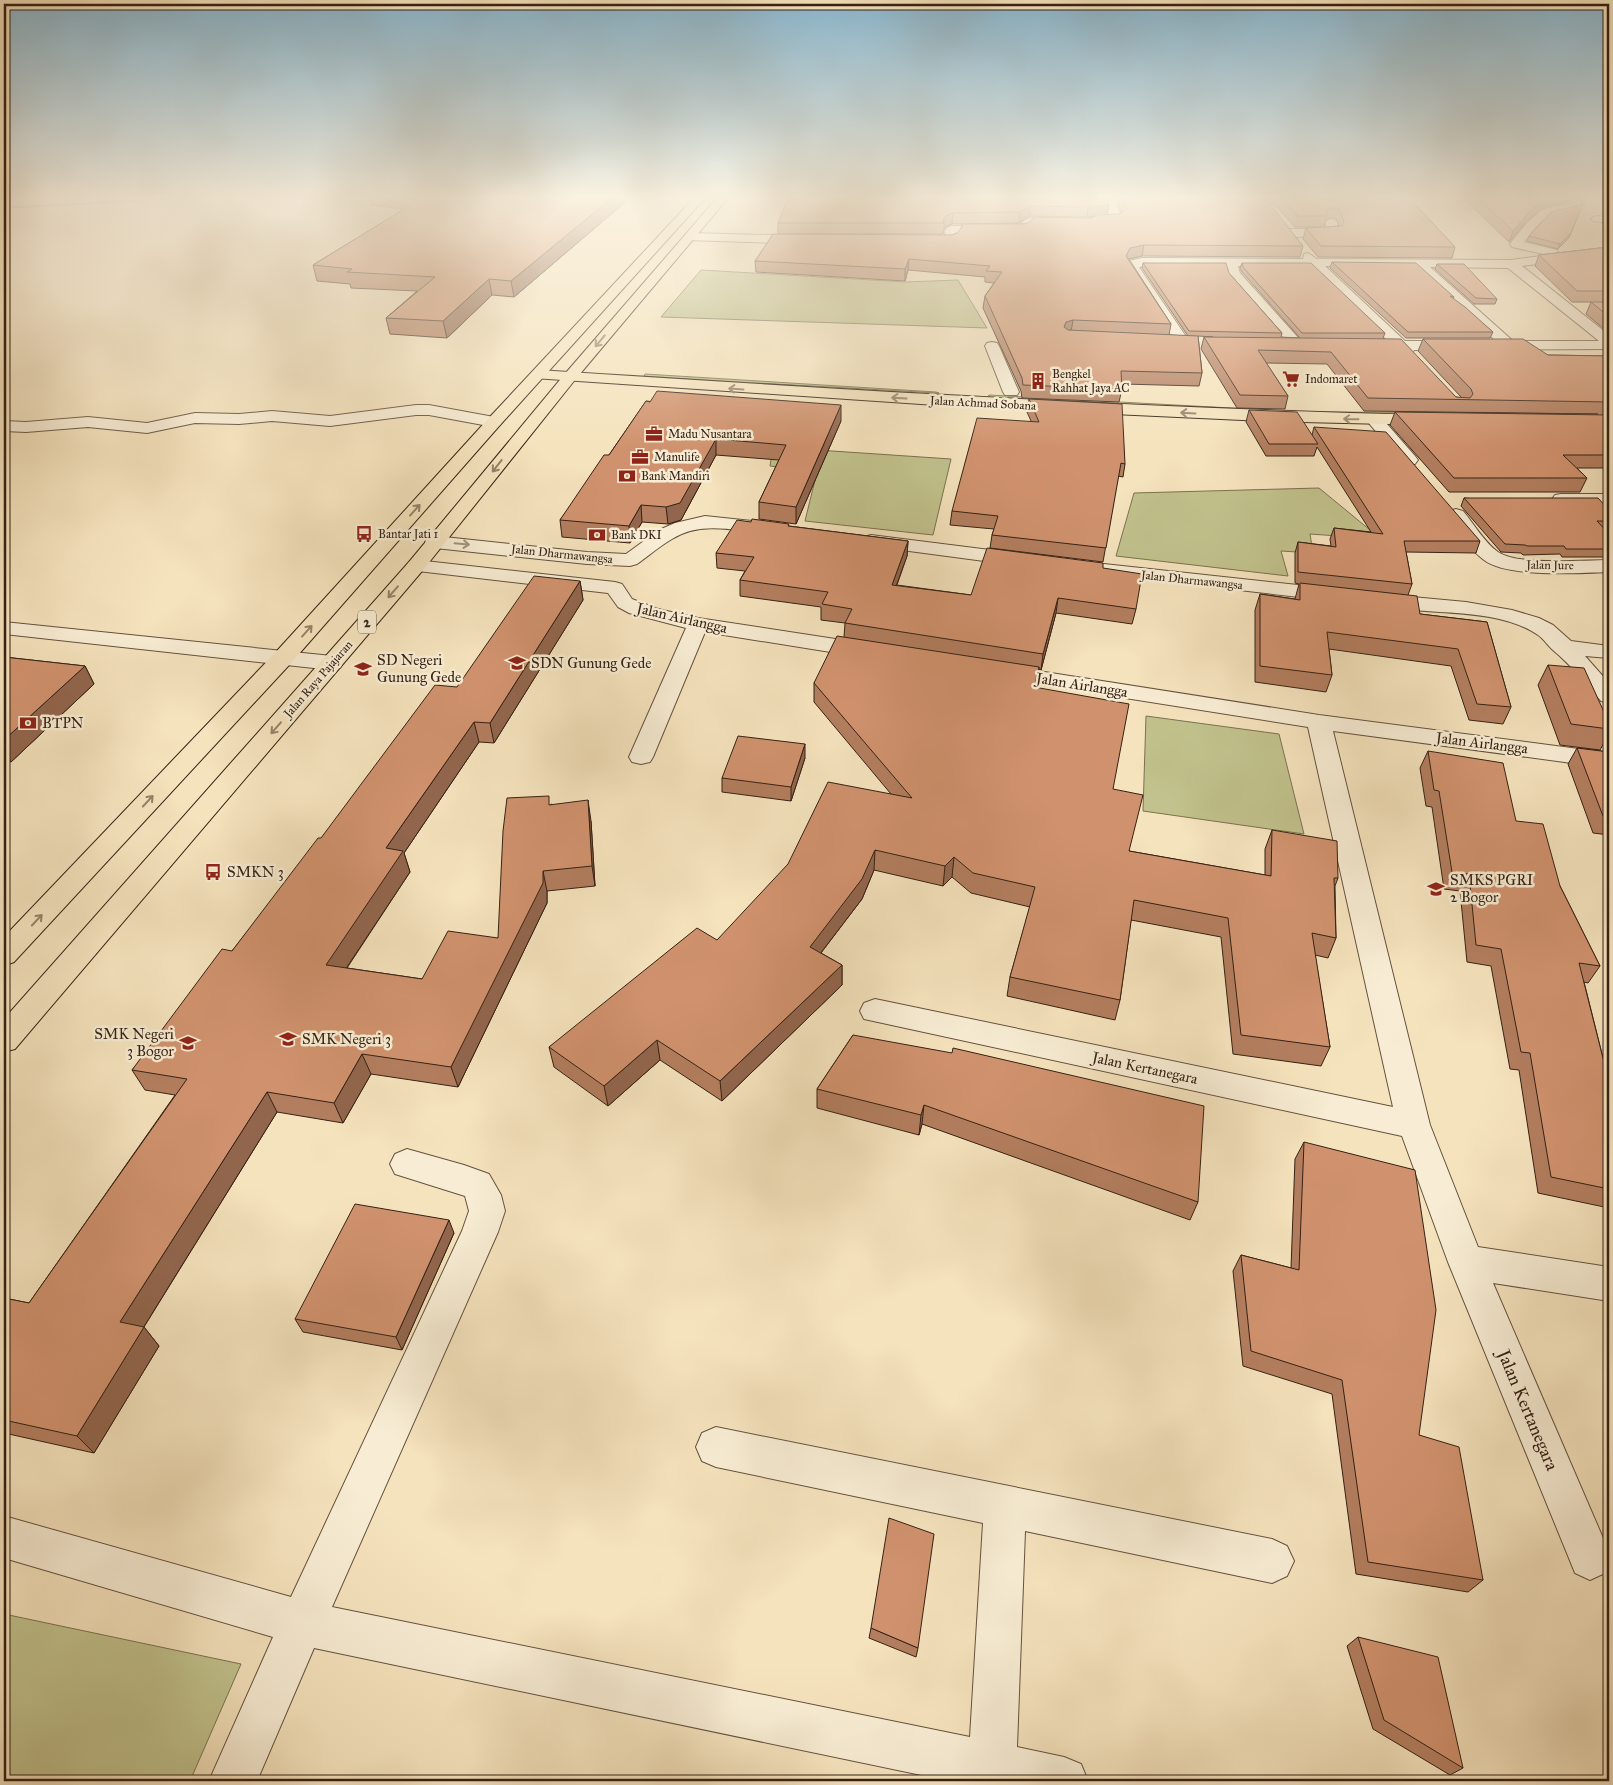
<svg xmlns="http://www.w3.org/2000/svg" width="1613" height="1785" font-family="'IM FELL Great Primer',serif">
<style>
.green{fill:#c1c28d;stroke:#7b7250}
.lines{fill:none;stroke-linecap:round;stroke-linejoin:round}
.stream{fill:#73806f;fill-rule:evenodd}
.street-casing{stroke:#65523e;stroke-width:2}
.primary-casing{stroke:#352114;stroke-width:2}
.highway-casing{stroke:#352114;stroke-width:2}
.street{fill:#f8edd4;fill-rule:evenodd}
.primary{fill:#f5e3bd;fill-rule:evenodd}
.highway{fill:#f5e3bd;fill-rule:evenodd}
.wall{fill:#b37e5f;stroke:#352114;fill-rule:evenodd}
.shaded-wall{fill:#92664d;stroke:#352114}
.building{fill:#d0926e;stroke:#352114}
.oneway{stroke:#958268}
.oneway2{stroke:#a0917e}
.labels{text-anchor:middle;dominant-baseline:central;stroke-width:5;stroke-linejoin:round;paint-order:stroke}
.far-poi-label{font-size:12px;fill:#352114;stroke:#f8edd4;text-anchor:start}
.far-street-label{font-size:12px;fill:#352114;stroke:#f8edd4}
.shield{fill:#f8edd4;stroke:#705e4e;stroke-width:1}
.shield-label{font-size:14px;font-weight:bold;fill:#352114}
.street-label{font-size:15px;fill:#352114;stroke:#f8edd4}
.poi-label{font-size:15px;fill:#352114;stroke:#f8edd4;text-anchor:start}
.near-street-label{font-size:18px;fill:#352114;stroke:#f8edd4}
</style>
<rect width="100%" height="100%" fill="#f5e3bd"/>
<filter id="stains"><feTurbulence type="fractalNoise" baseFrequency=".004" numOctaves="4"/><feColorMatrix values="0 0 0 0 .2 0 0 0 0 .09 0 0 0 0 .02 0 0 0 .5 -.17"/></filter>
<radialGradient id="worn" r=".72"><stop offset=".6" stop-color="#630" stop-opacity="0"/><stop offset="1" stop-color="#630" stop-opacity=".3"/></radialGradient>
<g class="green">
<polygon points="701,270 906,282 958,280 987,328 661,317"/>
<polygon points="645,374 936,392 939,393 647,377 644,376"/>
<polygon points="989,395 1306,412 1609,413 1609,415 1311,415 987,397"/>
<polygon points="773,447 951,459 933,535 805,521 817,472 770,466"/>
<polygon points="1319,488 1381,539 1310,534 1313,553 1281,551 1288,576 1116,556 1134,493"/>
<polygon points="1146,716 1279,734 1304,834 1143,811"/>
<polygon points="4,1614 241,1664 190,1781 4,1781"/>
</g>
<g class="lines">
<polygon class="stream" points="169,198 200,198 4,209 4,207"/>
<g class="street-casing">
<g id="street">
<polygon points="1107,198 1119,198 1117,207 1123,219 1118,223 1095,224 1090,227 1032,226 1027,232 1023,233 957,233 960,237 955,243 951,244 922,244 916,240 922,236 947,236 944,232 948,227 952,226 1020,225 1025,220 1029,218 1087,219 1092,217 1110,217 1105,207"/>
<path d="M1578 201 1584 204C1575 214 1564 209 1553 213 1541 219 1532 232 1524 242L1557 250 1559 254 1609 247V255L1522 266 1609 335V349L1414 350 1412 354 1407 355 1398 350 1366 349 1364 346 1366 343 1389 342 1311 266H1238L1240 273 1302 342 1304 345 1302 348H1292L1229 277 1226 266 1139 267 1189 341 1187 344H1177L1126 266 1129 261 1142 258 1303 259 1304 254 1308 253 1317 259 1511 260 1548 255 1512 247 1510 244 1528 222 1542 210 1555 206 1568 205ZM1325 266 1415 267 1496 341H1405ZM1430 267 1508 268 1599 341H1513Z"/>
<polygon points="1597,216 1609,217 1609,223 1593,221 1591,219 1593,217"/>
<polygon points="1331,218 1337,222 1339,233 1337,236 1290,237 1284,233 1290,229 1326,229 1325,222"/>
<polygon points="691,233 807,236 813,240 807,244 687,240 685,237"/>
<polygon points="992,342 997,343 999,346 1019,392 1017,395 1005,395 1003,392 985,346 987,343"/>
<polygon points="416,405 429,405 494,417 500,419 502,422 500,425 494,427 429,415 416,415 330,426 272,421 239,424 195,423 147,433 88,427 26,432 4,431 4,421 26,422 88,417 147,423 195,413 239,414 272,411 330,416"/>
<polygon points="1374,414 1380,416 1415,456 1418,460 1415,464 1409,465 1403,464 1368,422 1366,419 1368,416"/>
<polygon points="1561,494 1609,494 1609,504 1555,503 1552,499 1555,495"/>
<path d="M1456 509 1463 511C1474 524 1484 542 1498 552 1519 566 1583 560 1609 560V572C1578 573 1508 578 1484 560 1469 549 1457 530 1447 515L1449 511Z"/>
<path d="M705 516 771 523 778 525 780 529 778 533 771 535C739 531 701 520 672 539 660 546 648 556 637 564L630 566 587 564 435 548 428 546 425 542 428 538 435 536 587 552 626 554 659 530 675 523Z"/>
<polygon points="871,535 1022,554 1029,556 1032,560 1029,564 1022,566 864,545 861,541 864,537"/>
<polygon points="416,560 615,582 622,584 632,599 658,609 698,618 868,644 876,646 879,651 876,656 868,658 705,632 653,757 650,762 641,764 632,762 629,757 686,628 629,613 618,607 608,593 409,570 406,566 409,562"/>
<polygon points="1104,564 1335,589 1342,591 1345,595 1342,599 1335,601 1097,574 1094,570 1097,566"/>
<path d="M1380 594 1466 602 1512 610 1539 618 1553 625 1571 641 1609 646V658L1585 656 1609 683V703L1601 701C1586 684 1571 665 1554 651 1548 646 1544 639 1538 635 1495 605 1422 617 1373 604L1370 600 1373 596Z"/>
<polygon points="4,622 332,656 340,658 343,663 340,668 332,670 4,634"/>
<polygon points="1000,665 1319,715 1609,753 1609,768 1333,731 1430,1125 1478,1247 1609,1267 1609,1301 1493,1283 1609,1552 1609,1564 1605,1573 1590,1580 1575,1573 1448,1262 1402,1136 864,1019 860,1011 864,1003 875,999 1393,1107 1308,727 992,677 989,672 992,667"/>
<polygon points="407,1149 464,1165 489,1174 501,1195 505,1211 498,1232 332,1607 970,1737 983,1523 716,1467 702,1461 696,1447 702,1433 716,1427 1272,1539 1287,1546 1294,1561 1287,1576 1272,1583 1025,1531 1017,1747 1064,1757 1081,1764 1088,1781 950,1781 314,1648 257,1781 209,1781 273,1637 4,1558 4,1516 291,1597 462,1231 469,1211 465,1196 395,1174 390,1164 395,1154"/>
</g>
</g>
<g class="primary-casing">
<path id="primary" d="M538 370C835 389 1132 408 1430 415L1436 417 1438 420 1436 423 1430 425 1264 421 965 407 533 378 530 375 533 372Z"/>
</g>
<g class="highway-casing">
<g id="highway">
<polygon points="694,198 705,198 500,425 291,663 14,962 4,966 4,937 275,653 488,419"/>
<polygon points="717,198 728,198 574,381 423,570 15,1049 4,1052 4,1019 409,562 564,375"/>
</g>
</g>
<use href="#street" class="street"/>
<use href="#primary" class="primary"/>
<use href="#highway" class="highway"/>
</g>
<g class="wall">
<polygon points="369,198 630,198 514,297 492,295 447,338 390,334 386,318 417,291 351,288 350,284 317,281 313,265 405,209 370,205"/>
<path d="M1106 198 1107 215 1120 214 1122 213 1119 207 1120 198H1409L1455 247 1452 258 1318 257 1303 239 1306 228 1321 227H1295L1277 207 1266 201 1303 246 1300 257 1142 256 1129 259 1171 324 1169 335 1188 336 1142 268 1143 263 1229 273 1282 333 1281 337 1300 338 1242 272 1240 268 1242 263 1385 333 1383 338 1456 397 1462 398 1418 351 1423 339 1548 355 1609 356V468H1577L1587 478 1580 492H1449L1390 425 1395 412 1598 414 1364 411 1327 364 1266 363 1288 396 1285 409 1237 408 1201 349 1204 337H1213L1198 336 1202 373 1199 386 1122 384V389L1119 402 1022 398 1021 391 983 308 985 296 994 283 985 282V277L908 270 905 281 756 272 755 261 952 235 957 233 961 229 962 224H1024L1092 218 1095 216 1087 217 1029 216 1019 223 952 224 947 226 944 229 943 234H778V223ZM1336 218 1339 226 1324 227 1326 219Z"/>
<polygon points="1463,198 1586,198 1584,202 1577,199 1541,209 1527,221 1509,242"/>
<polygon points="1529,236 1569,238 1558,249 1527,241"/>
<polygon points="1609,247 1609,333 1586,314 1591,302 1572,302 1535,266 1539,255"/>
<polygon points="1332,262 1454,297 1453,299 1493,332 1490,338 1406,338 1330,268"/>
<polygon points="1437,264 1497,299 1495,304 1474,304 1435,269"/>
<polygon points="1029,399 1125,464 1123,477 1118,476 1103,562 990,548 992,535 994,529 950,525 952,511 1031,421 1027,412"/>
<polygon points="646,401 841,421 796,524 759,519 759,502 779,460 716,455 681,520 668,524 642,522 630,543 562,537 560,520 609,455"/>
<polygon points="1249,410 1312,435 1314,427 1480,541 1476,553 1406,552 1412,584 1408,595 1420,614 1487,622 1511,707 1503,724 1469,720 1451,666 1329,649 1332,675 1326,692 1255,682 1255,610 1260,594 1295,599 1299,584 1295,583 1295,553 1298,542 1331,546 1330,539 1334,528 1371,532 1317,447 1314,456 1266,456 1246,422"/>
<polygon points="1464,498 1609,510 1609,529 1604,529 1609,534 1609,557 1562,557 1560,554 1523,555 1521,553 1501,552 1461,506"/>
<polygon points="789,526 908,541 907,556 897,585 971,595 1103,568 1136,609 1132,624 1056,613 1041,670 1039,669 1036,688 1113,789 1129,851 1265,875 1265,849 1272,830 1338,878 1335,886 1336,938 1328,958 1315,955 1330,1047 1321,1066 1233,1054 1221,937 1131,920 1120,1000 1115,1020 1007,996 1010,977 1030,907 971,893 952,877 943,886 874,870 862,899 821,953 842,965 842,985 722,1101 660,1060 608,1106 554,1067 549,1047 717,940 891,794 814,702 814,683 844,637 845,623 821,620 821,607 740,596 740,580 745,571 717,568 716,553"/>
<polygon points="580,581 583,600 494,743 479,742 404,853 410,872 347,968 422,979 498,938 551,804 591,821 595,886 547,891 547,903 458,1087 371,1074 343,1123 277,1112 144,1327 159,1346 94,1453 4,1433 4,1298 29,1303 175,1095 145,1090 132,1070 232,951 321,838"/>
<polygon points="4,657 85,666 94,684 11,762 4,761"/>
<polygon points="1548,665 1609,723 1609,734 1600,750 1560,745 1538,685"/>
<polygon points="1577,748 1609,752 1609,835 1593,833 1568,764"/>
<polygon points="1428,751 1516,821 1560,886 1600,966 1588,983 1584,982 1609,1082 1609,1208 1538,1193 1519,1070 1510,1069 1491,966 1467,962 1460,891 1444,889 1432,807 1426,806 1420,768"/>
<polygon points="805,758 791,801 722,792 722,778"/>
<polygon points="853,1035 1198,1202 1190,1220 922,1124 919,1135 817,1108 817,1089"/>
<polygon points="1304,1142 1419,1435 1483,1580 1468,1592 1356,1574 1332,1394 1243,1366 1233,1271 1241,1255 1291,1268 1295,1159"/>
<polygon points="454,1233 402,1350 303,1332 295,1319"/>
<polygon points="871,1628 918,1648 916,1657 869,1638"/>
<polygon points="1358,1637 1463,1768 1450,1775 1373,1729 1347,1646"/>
</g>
<g class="shaded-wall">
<polygon points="612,198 630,198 514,297 511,281"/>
<polygon points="1545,198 1578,198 1577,199 1541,209 1527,221 1509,242 1513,231 1531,210"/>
<polygon points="1109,205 1107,215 1087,217 1088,207"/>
<polygon points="1030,206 1029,216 1019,223 1020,212"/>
<polygon points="1581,209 1569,238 1558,249 1560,244"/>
<polygon points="953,213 952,224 947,226 944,229 944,223 943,220 947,215"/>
<polygon points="1144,245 1142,256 1129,259 1126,256 1130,248"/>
<polygon points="909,259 908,270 905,281 905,269"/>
<polygon points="489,279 492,295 447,338 443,321"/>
<polygon points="1073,320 1071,332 1062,339 1064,327 1066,322"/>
<polygon points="841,405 841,421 796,524 796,507"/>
<polygon points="716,439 716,455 681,520 668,524 666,507"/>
<polygon points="641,505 642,522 630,543 629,526"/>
<polygon points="908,541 907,556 891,600 892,585"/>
<polygon points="580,581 583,600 494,743 490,723"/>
<polygon points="1058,598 1056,613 1041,670 1043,654"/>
<polygon points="85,666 94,684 11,762 4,749 4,740"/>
<polygon points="1039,667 1036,686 1031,706 1034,687"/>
<polygon points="474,722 479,742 404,853 410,872 335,985 326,965 386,848"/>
<polygon points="805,744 805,758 791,801 791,787"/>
<polygon points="588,800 591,821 595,886 592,866"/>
<polygon points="875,850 874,870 862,899 810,967 810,947"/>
<polygon points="954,857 952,877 943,886 945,866"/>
<polygon points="543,871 547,891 547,903 458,1087 451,1067"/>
<polygon points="842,965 842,985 722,1101 720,1081"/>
<polygon points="657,1040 660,1060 608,1106 604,1086"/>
<polygon points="362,1054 371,1074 343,1123 334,1103"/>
<polygon points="267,1092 277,1112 135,1341 120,1322"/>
<polygon points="924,1105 922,1124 919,1135 921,1115"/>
<polygon points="449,1220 454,1233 402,1350 396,1337"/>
<polygon points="144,1327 159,1346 94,1453 77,1436"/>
</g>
<g class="building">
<polygon points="422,198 612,198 511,281 489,279 443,321 386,318 435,277 347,272 352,269 313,265"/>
<polygon points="788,198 1106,198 1109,205 1088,207 1030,206 1020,212 953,213 947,215 943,220 944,223 778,223"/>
<polygon points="1122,198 1244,198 1261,199 1269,203 1303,246 1144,245 1130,248 1126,256 1171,324 1073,320 1066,322 1064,327 1068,330 1198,336 1202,373 1121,371 1122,389 1023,385 1022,378 985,296 1002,272 986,271 990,266 909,259 905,269 755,261 773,234 952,235 957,233 962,227 962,224 1024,224 1030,222 1034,217 1092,218 1097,215 1120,214 1127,209"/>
<polygon points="1282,198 1409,198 1455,247 1321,246 1306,228 1342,226 1344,222 1339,208 1329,208 1326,212 1327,216 1298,216"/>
<polygon points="1478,198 1545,198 1531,210 1513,231"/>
<polygon points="1583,204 1571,233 1560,244 1529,236 1551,212"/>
<polygon points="1609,247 1609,291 1577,291 1539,255"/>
<polygon points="1332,262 1416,263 1454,297 1450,296 1465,307 1493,332 1408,332"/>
<polygon points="1143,263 1226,263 1229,273 1282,333 1189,331"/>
<polygon points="1242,263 1311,263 1385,333 1302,333 1243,267"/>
<polygon points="1437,264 1464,264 1497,299 1476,298"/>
<polygon points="1591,302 1609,302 1609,317"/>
<polygon points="1204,337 1401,339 1456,397 1470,398 1473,394 1471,389 1423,339 1523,339 1548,355 1609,356 1609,402 1368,398 1331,352 1258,350 1288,396 1240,395"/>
<polygon points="657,391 841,405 796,507 759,502 786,445 716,439 680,503 666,507 641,505 629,526 560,520 604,455 609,455 646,401 650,402"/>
<polygon points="1029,399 1122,404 1125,464 1121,463 1106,548 992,535 998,516 952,511 977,418 1039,422"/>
<polygon points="1249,410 1297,412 1318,444 1269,444"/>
<polygon points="1395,412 1609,415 1609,455 1563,455 1587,478 1454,478"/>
<polygon points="1314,427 1386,432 1480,541 1404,541 1412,584 1298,572 1298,542 1336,547 1334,528 1383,534"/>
<polygon points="1464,498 1598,498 1609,510 1609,521 1597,521 1609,534 1609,549 1566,549 1564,546 1527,546 1525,545 1505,544"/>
<polygon points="752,519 789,524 788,526 908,541 892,585 971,595 987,548 1103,563 1103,568 1142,574 1136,609 1058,598 1043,654 845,623 852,609 822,604 828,592 740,580 754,557 716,553 737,520 751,522"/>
<polygon points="534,576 580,581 490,723 474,722 386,848 403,851 326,965 422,979 448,931 498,938 503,831 507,798 549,796 549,805 588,800 592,866 543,871 543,883 451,1067 362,1054 334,1103 267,1092 120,1322 144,1327 77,1436 4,1420 4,1298 29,1303 187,1079 132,1070 222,949 232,951 318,838 321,838 435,685 457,687"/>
<polygon points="1300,583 1417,596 1420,614 1487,622 1511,707 1477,704 1458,649 1327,632 1332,675 1260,666 1260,594 1300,600"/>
<polygon points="837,636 1039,667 1034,687 1129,704 1113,789 1143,795 1129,851 1271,876 1272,830 1337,841 1338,878 1334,878 1336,938 1312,933 1330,1047 1241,1035 1228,918 1134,900 1120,1000 1010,977 1035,887 973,873 954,857 945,866 875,850 862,879 810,947 842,965 720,1081 657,1040 604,1086 549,1047 697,928 717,940 788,864 828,782 912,798 814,683"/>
<polygon points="4,657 85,666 4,740"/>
<polygon points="1548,665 1584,668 1609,723 1609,729 1571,724"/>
<polygon points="738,736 805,744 791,787 722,778"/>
<polygon points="1577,748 1609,752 1609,817 1603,816"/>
<polygon points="1428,751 1503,763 1516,821 1543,824 1560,886 1600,966 1579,963 1609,1082 1609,1189 1551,1177 1530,1053 1521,1052 1501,949 1476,945 1469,874 1452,872 1439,791 1434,790"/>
<polygon points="853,1035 952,1053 953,1048 1204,1106 1198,1202 924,1105 921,1115 817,1089"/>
<polygon points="1304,1142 1415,1170 1436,1310 1419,1435 1459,1447 1483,1580 1368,1562 1342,1380 1251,1351 1241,1255 1299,1270"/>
<polygon points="355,1204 449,1220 396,1337 295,1319"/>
<polygon points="889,1518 934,1534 918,1648 871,1628"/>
<polygon points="1358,1637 1438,1657 1463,1768 1384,1720"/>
</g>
<defs><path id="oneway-shaft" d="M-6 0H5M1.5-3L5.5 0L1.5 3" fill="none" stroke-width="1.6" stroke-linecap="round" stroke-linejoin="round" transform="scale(1.25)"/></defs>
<g class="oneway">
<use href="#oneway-shaft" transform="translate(600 341) rotate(130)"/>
<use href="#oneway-shaft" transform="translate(736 389) rotate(-176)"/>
<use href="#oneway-shaft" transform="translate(899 398) rotate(-177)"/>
<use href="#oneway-shaft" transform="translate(1188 413) rotate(-177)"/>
<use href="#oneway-shaft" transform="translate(1351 419) rotate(-179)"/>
<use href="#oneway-shaft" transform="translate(497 466) rotate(128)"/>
<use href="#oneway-shaft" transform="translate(415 510) rotate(-48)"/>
<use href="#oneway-shaft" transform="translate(393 592) rotate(131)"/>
<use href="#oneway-shaft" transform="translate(307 631) rotate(-48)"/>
<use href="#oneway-shaft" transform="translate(276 728) rotate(131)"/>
<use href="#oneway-shaft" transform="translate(148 801) rotate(-47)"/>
<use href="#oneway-shaft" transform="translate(37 920) rotate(-47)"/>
</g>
<use class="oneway2" href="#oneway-shaft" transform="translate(462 544) rotate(5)"/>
<linearGradient id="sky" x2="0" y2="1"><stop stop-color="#8ab8d0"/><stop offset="0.44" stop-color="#faf2e1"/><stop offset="1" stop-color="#faf2e1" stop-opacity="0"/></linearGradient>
<rect width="1613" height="448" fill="url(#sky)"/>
<defs>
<g id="supermarket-bare" transform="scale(1.35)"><path d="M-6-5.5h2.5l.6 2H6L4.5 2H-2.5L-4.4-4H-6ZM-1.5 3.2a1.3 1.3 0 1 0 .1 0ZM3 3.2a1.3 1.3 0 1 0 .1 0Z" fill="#8f2418" stroke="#f8edd4" stroke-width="2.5" paint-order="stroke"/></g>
<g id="building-bare" transform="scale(1.35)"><path d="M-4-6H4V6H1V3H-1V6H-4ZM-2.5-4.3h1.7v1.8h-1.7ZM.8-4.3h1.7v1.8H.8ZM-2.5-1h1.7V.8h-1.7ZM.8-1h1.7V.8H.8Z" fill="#8f2418" stroke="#f8edd4" stroke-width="2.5" paint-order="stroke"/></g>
<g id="office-bare" transform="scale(1.35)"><path d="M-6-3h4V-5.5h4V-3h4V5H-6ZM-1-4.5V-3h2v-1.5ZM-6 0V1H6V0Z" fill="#8f2418" stroke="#f8edd4" stroke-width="2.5" paint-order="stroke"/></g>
<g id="bank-bare" transform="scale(1.35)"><path d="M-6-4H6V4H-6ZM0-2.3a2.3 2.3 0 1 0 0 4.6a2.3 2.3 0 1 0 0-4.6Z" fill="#8f2418" stroke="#f8edd4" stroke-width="2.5" paint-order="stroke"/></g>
<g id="bus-bare" transform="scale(1.35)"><path d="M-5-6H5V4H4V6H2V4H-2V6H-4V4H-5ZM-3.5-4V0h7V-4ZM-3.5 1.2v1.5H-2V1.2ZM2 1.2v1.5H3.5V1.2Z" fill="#8f2418" stroke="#f8edd4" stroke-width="2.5" paint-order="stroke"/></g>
<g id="school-bare" transform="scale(1.35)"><path d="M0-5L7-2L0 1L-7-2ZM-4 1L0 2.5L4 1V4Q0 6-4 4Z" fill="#8f2418" stroke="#f8edd4" stroke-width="2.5" paint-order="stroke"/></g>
</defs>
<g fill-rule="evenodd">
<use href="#supermarket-bare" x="1291" y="379"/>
<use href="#building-bare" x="1038" y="381"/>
<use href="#office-bare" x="654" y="434"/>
<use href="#office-bare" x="640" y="457"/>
<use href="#bank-bare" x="627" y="476"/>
<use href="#bus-bare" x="364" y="534"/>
<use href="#bank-bare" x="597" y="535"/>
<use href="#school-bare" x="517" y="663"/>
<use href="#school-bare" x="363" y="669"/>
<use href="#bank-bare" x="28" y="723"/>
<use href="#bus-bare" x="213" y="872"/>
<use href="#school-bare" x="1436" y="889"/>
<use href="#school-bare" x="288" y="1039"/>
<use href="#school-bare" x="188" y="1043"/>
</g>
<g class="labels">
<g class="far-poi-label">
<text x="1052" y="374">Bengkel<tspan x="1052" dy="14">Rahhat Jaya AC</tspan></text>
<text x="1305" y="379">Indomaret</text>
<text x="668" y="434">Madu Nusantara</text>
<text x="654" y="457">Manulife</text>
<text x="641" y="476">Bank Mandiri</text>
<text x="378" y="534">Bantar Jati 1</text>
<text x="611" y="535">Bank DKI</text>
</g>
<g class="far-street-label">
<text transform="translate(983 403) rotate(3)">Jalan Achmad Sobana</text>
<text transform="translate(562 554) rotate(6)">Jalan Dharmawangsa</text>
<text transform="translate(1550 565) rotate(1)">Jalan Jure</text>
<text transform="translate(1192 580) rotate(6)">Jalan Dharmawangsa</text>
<text transform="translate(318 679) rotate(-49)">Jalan Raya Pajajaran</text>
</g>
<rect class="shield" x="358" y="610.5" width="18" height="23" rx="4"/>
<g class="shield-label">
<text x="367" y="622">2</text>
</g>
<g class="street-label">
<text transform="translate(682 618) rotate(13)">Jalan Airlangga</text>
<text transform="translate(1082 685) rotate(9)">Jalan Airlangga</text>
<text transform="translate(1482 743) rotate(7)">Jalan Airlangga</text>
<text transform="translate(1145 1068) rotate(12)">Jalan Kertanegara</text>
</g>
<g class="poi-label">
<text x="377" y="660">SD Negeri<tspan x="377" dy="17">Gunung Gede</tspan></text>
<text x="531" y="663">SDN Gunung Gede</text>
<text x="42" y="723">BTPN</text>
<text x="227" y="872">SMKN 3</text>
<text x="1450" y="880">SMKS PGRI<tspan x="1450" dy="17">2 Bogor</tspan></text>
<text x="174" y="1034" text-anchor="end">SMK Negeri<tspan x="174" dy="17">3 Bogor</tspan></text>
<text x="302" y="1039">SMK Negeri 3</text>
</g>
<g class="near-street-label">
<text transform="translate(1528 1410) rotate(67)">Jalan Kertanegara</text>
</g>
</g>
<rect width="1613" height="1785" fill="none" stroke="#f5e3bd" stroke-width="20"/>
<rect x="5" y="5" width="1603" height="1775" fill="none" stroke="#352114" stroke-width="2.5"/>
<rect x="10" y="10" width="1593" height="1765" fill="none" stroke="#352114"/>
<rect width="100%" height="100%" filter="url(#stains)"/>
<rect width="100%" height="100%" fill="url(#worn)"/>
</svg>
